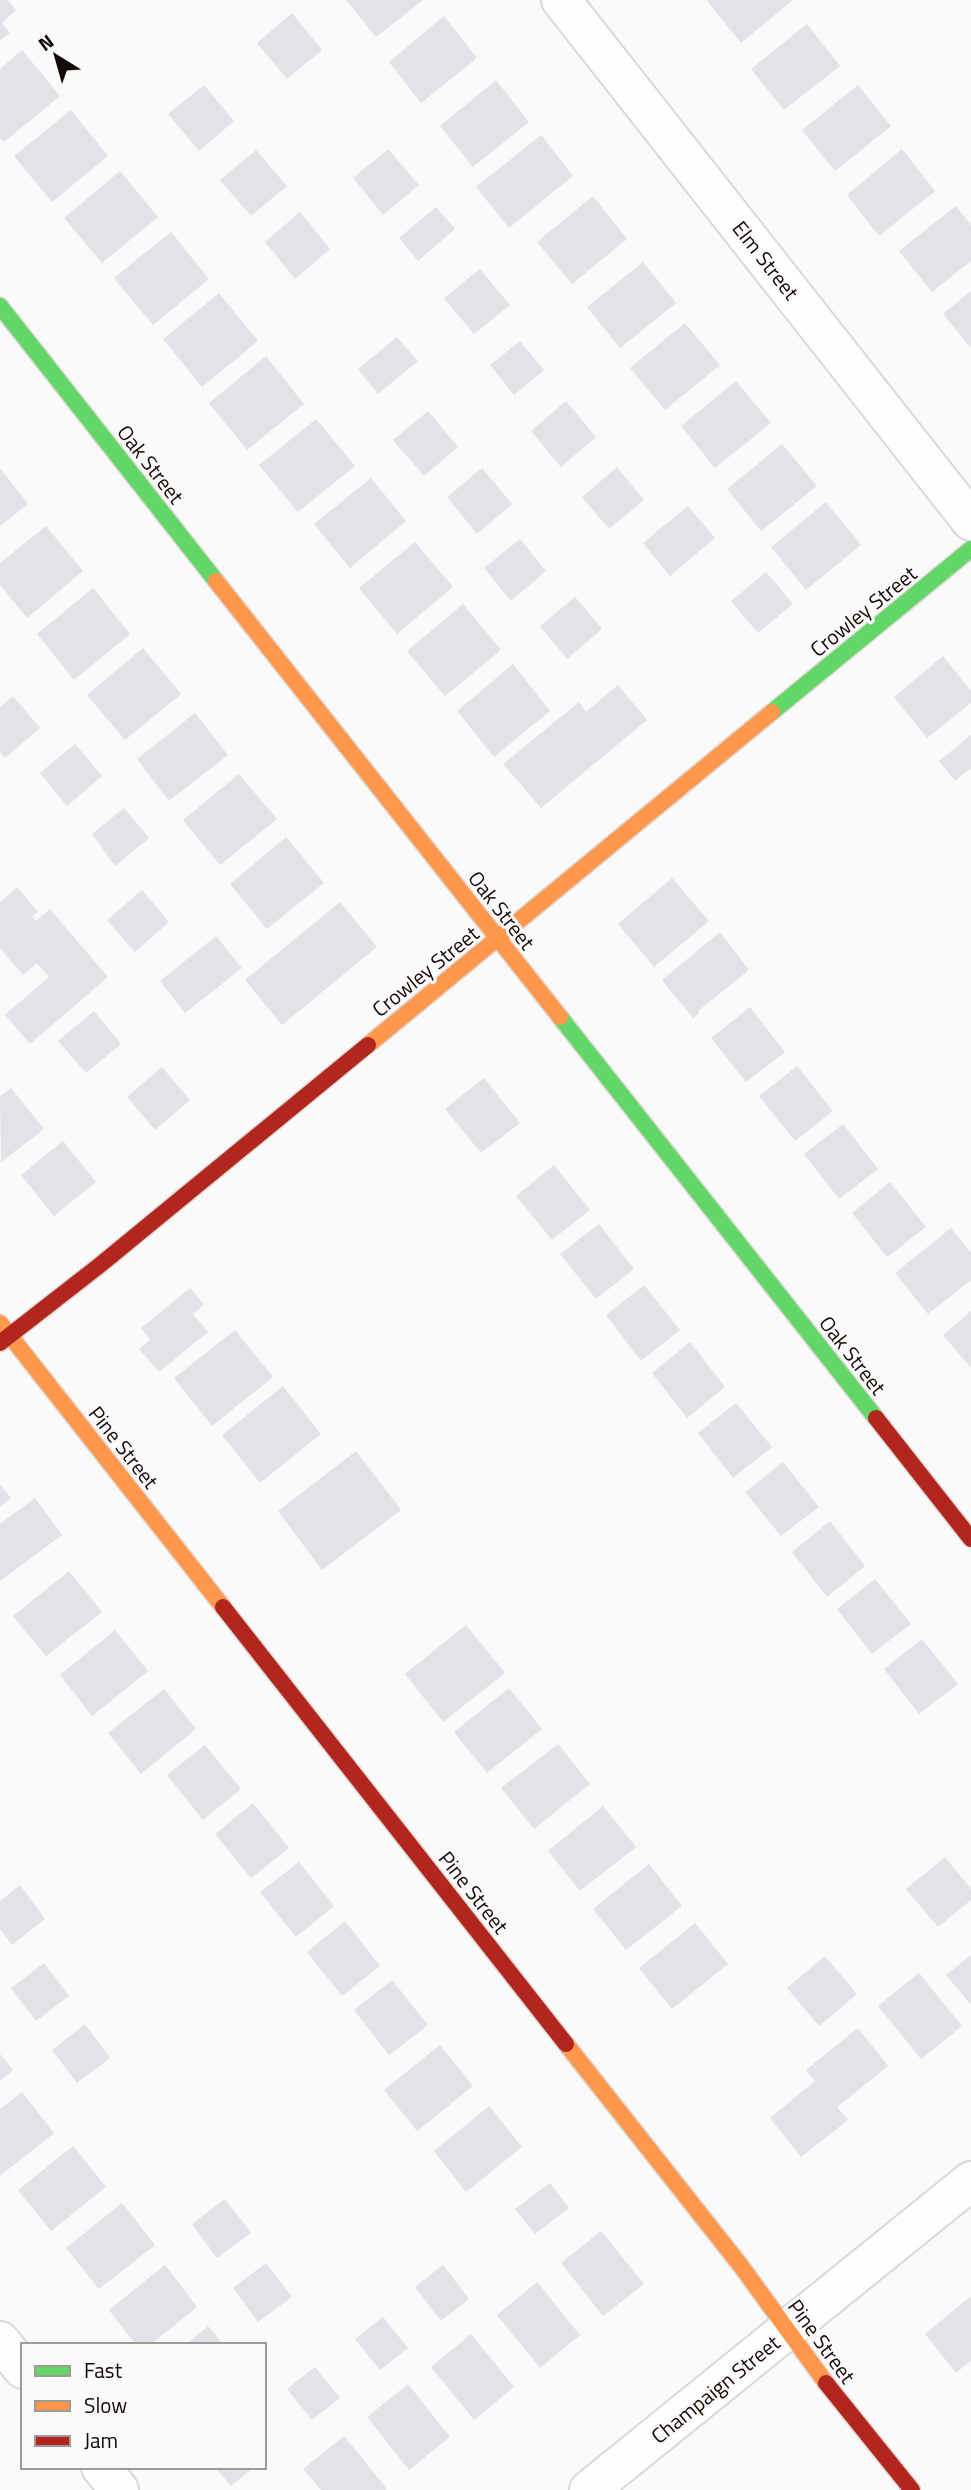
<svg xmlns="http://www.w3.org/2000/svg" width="971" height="2490" font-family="'Titillium Web',sans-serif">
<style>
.building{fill:#e2e2e8}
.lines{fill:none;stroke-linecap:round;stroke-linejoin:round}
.street-casing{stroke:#ddd7d4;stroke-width:42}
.fast-casing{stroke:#ddd7d4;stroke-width:19}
.slow-casing{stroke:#ddd7d4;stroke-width:19}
.jam-casing{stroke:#ddd7d4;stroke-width:19}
.street{stroke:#fefefe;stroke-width:38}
.fast{stroke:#63d668;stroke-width:16}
.slow{stroke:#ff974d;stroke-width:16}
.jam{stroke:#b3261e;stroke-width:16}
.labels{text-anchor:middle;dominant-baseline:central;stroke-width:6;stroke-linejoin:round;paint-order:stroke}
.street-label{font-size:21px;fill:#140905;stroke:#fafafa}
</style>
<rect width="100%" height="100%" fill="#fafafa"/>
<g class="building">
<polygon points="0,0 8,0 16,10 2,23 10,33 0,41"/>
<polygon points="346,0 423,0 376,37"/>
<polygon points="709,0 793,0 741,43 707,1"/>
<polygon points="292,13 322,50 287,79 257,43"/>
<polygon points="444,16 477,58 421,103 389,62"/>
<polygon points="807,24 840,66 784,110 751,69"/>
<polygon points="22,50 60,96 4,142 0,138 0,69"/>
<polygon points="496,80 529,122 473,167 440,126"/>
<polygon points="204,85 234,121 199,151 168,114"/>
<polygon points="858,85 891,126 835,171 802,130"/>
<polygon points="71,110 108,156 52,202 14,156"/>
<polygon points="541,135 573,176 509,228 476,187"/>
<polygon points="388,149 419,185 383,215 353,178"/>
<polygon points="902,149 935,191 879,236 847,195"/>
<polygon points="256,150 287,186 251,216 220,180"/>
<polygon points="120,171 158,217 102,263 64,218"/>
<polygon points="593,196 627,239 572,284 537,242"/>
<polygon points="956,206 971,225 971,261 932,292 899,251"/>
<polygon points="436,207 455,229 418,261 399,238"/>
<polygon points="300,212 330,249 295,279 265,242"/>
<polygon points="171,232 209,279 153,325 114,278"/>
<polygon points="643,262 676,303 620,348 587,307"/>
<polygon points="480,269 510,305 474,334 444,298"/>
<polygon points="971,291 971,348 943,314"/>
<polygon points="219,293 258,341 202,387 163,339"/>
<polygon points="685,323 720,365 665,410 630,368"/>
<polygon points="397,337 418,361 378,394 358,369"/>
<polygon points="520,341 544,370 514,395 490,365"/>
<polygon points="266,356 304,404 247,450 209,403"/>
<polygon points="736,381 771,423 715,468 681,426"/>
<polygon points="566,401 596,437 561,467 531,431"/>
<polygon points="428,411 458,447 424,476 393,440"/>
<polygon points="316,419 355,466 298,512 259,465"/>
<polygon points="782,444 817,486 761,531 727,489"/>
<polygon points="617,467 644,500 609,529 582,497"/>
<polygon points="0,468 28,504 0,526"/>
<polygon points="482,468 512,504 477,534 447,497"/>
<polygon points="371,478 406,521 350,568 314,524"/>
<polygon points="826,502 861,545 806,590 771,547"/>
<polygon points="688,506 715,538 670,576 643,543"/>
<polygon points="46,526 83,571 27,618 0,585 0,563"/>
<polygon points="520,539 546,571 511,601 484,568"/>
<polygon points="415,542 453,587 397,634 359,588"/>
<polygon points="766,572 793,604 758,633 731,601"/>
<polygon points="93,588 130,634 74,680 37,634"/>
<polygon points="575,597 602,629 567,659 540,626"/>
<polygon points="463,604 501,650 445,696 407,651"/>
<polygon points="143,648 181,694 125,740 87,695"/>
<polygon points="943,656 971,691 971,703 927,738 894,697"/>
<polygon points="513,664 550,711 494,757 457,711"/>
<polygon points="618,685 647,720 541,808 503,764 579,702 586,712"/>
<polygon points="13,696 40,728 5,758 0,752 0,707"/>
<polygon points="195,713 228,755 169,801 137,759"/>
<polygon points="971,735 971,768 955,781 939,761"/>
<polygon points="75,744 102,776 67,806 40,773"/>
<polygon points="239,774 277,819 220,865 183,820"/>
<polygon points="124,808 149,838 115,866 92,834"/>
<polygon points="286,837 324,883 267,929 230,884"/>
<polygon points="672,878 709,921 654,967 618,924"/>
<polygon points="17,887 38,912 32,916 36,921 50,909 108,977 30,1044 5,1015 49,977 37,963 23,975 0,948 0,902"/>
<polygon points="142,890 169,922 135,952 107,920"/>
<polygon points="340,902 377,947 282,1025 245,980"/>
<polygon points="720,932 749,970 698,1011 699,1013 693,1018 662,980"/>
<polygon points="216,936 242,968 185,1013 160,981"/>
<polygon points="750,1007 785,1052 746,1082 711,1038"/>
<polygon points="94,1011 121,1044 86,1073 58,1041"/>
<polygon points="797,1066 833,1111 795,1141 759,1096"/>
<polygon points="162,1067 190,1100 155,1130 127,1097"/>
<polygon points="484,1078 520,1123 481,1153 445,1109"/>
<polygon points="11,1088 44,1129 1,1162 0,1096"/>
<polygon points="843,1124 878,1169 839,1199 804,1154"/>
<polygon points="63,1141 96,1182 54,1216 21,1175"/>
<polygon points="554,1165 590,1210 552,1240 516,1196"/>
<polygon points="890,1182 926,1227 887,1257 852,1213"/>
<polygon points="599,1224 634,1269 596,1299 560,1254"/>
<polygon points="951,1228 971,1253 971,1280 928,1314 895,1273"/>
<polygon points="644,1285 680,1330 641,1361 606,1315"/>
<polygon points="190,1288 204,1304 193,1314 208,1332 159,1372 139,1349 150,1340 141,1328"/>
<polygon points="971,1311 971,1368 943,1335"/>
<polygon points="235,1330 273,1377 212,1426 174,1378"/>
<polygon points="690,1342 725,1387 687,1418 652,1373"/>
<polygon points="283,1386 321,1434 260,1483 222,1435"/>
<polygon points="736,1403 772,1447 733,1478 698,1433"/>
<polygon points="356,1451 401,1510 322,1570 278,1511"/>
<polygon points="783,1462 819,1507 781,1536 745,1492"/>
<polygon points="0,1484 11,1498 0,1507"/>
<polygon points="35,1498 62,1535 0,1581 0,1524"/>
<polygon points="830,1521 865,1566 827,1597 792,1552"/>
<polygon points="69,1571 102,1612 46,1656 13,1616"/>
<polygon points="875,1579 911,1624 872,1654 837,1609"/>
<polygon points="466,1625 505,1673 443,1722 405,1674"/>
<polygon points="115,1630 148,1671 92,1716 60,1675"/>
<polygon points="922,1639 958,1684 919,1714 884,1669"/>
<polygon points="509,1688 542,1729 487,1773 454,1732"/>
<polygon points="164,1689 196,1729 141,1774 108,1733"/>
<polygon points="558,1744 590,1784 534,1829 501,1788"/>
<polygon points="205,1745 241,1789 203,1820 167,1775"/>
<polygon points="253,1803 289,1848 251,1878 215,1834"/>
<polygon points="603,1806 636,1847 580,1891 548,1851"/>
<polygon points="945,1857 971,1889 971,1900 938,1927 906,1889"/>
<polygon points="299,1862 334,1906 296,1937 260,1892"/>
<polygon points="649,1864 682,1906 626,1950 593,1909"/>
<polygon points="20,1885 45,1919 12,1945 0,1929 0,1901"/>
<polygon points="345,1921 380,1966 342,1996 307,1952"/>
<polygon points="695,1923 728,1964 672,2009 639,1968"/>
<polygon points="971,1955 971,2005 946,1975"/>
<polygon points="825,1956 857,1994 819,2026 787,1988"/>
<polygon points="44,1963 69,1996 36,2021 11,1988"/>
<polygon points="919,1973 962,2026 921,2059 878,2006"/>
<polygon points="392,1980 428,2025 389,2055 354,2010"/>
<polygon points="85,2024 110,2058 77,2083 52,2050"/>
<polygon points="858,2028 888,2066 837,2107 848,2120 801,2157 770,2118 815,2081 806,2070"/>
<polygon points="440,2045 473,2086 417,2131 384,2090"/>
<polygon points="0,2054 13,2070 0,2081"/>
<polygon points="22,2092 54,2133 0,2176 0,2109"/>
<polygon points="489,2106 522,2147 466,2192 434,2151"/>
<polygon points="73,2146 106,2187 51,2231 18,2190"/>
<polygon points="550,2183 569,2208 535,2234 515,2209"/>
<polygon points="225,2199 251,2233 217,2258 192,2224"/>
<polygon points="122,2203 155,2245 99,2289 66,2248"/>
<polygon points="601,2231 644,2284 603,2316 561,2263"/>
<polygon points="266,2263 292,2297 258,2322 233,2288"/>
<polygon points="165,2265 197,2307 150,2345 136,2345 109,2310"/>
<polygon points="443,2265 469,2299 441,2321 415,2287"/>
<polygon points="537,2282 580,2335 540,2368 497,2315"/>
<polygon points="971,2296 971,2360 956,2373 925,2334"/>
<polygon points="383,2317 408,2348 380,2370 355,2339"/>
<polygon points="208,2326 224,2345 185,2345"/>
<polygon points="471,2334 514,2387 474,2420 431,2367"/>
<polygon points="315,2367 340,2398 312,2420 287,2389"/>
<polygon points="408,2384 450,2437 409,2470 367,2417"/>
<polygon points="344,2436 387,2489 385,2490 321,2490 303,2469"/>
<polygon points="215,2467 254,2467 231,2486"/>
</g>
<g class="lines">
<g class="street-casing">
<g id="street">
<polyline points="561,0 971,521"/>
<polyline points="0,2341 23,2369"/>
<polyline points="101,2467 119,2490"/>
<polyline points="589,2490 971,2181"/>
</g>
</g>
<g class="fast-casing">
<g id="fast">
<polyline points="0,306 216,581"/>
<polyline points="772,712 971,549"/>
<polyline points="560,1017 876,1418"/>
</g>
</g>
<g class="slow-casing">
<g id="slow">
<polyline points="216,581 560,1017"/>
<polyline points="368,1045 772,712"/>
<polyline points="0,1323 223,1607"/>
<polyline points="566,2044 741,2266 826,2383"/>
</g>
</g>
<g class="jam-casing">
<g id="jam">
<polyline points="0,1343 100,1265 368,1045"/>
<polyline points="876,1418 971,1539"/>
<polyline points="223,1607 566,2044"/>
<polyline points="826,2383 912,2490"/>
</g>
</g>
<use href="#street" class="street"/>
<use href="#fast" class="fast"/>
<use href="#slow" class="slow"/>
<use href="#jam" class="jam"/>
</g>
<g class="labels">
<g class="street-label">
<text transform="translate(766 260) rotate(52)">Elm Street</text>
<text transform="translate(151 464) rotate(52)">Oak Street</text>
<text transform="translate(863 611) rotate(-39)">Crowley Street</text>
<text transform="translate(502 910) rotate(52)">Oak Street</text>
<text transform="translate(425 971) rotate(-39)">Crowley Street</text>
<text transform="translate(853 1355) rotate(52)">Oak Street</text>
<text transform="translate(124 1447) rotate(52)">Pine Street</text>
<text transform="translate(474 1892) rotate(52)">Pine Street</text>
<text transform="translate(822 2341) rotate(54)">Pine Street</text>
<text transform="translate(715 2389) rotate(-39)">Champaign Street</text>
</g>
</g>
<rect x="21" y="2343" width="245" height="126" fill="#fafafa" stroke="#9e9a98" stroke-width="2"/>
<rect x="35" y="2366" width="35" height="10" fill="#63d668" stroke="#9e9a98" stroke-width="2"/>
<text x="84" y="2378" font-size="21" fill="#140905">Fast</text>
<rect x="35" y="2401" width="35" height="10" fill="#ff974d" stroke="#9e9a98" stroke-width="2"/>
<text x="84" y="2413" font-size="21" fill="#140905">Slow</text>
<rect x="35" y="2436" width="35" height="10" fill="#b3261e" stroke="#9e9a98" stroke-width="2"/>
<text x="84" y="2448" font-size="21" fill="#140905">Jam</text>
<g transform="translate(56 56) rotate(323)" stroke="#fafafa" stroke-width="5" paint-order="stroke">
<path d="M0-5L12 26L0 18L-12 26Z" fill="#140905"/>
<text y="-10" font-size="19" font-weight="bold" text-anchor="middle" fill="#140905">N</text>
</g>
</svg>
